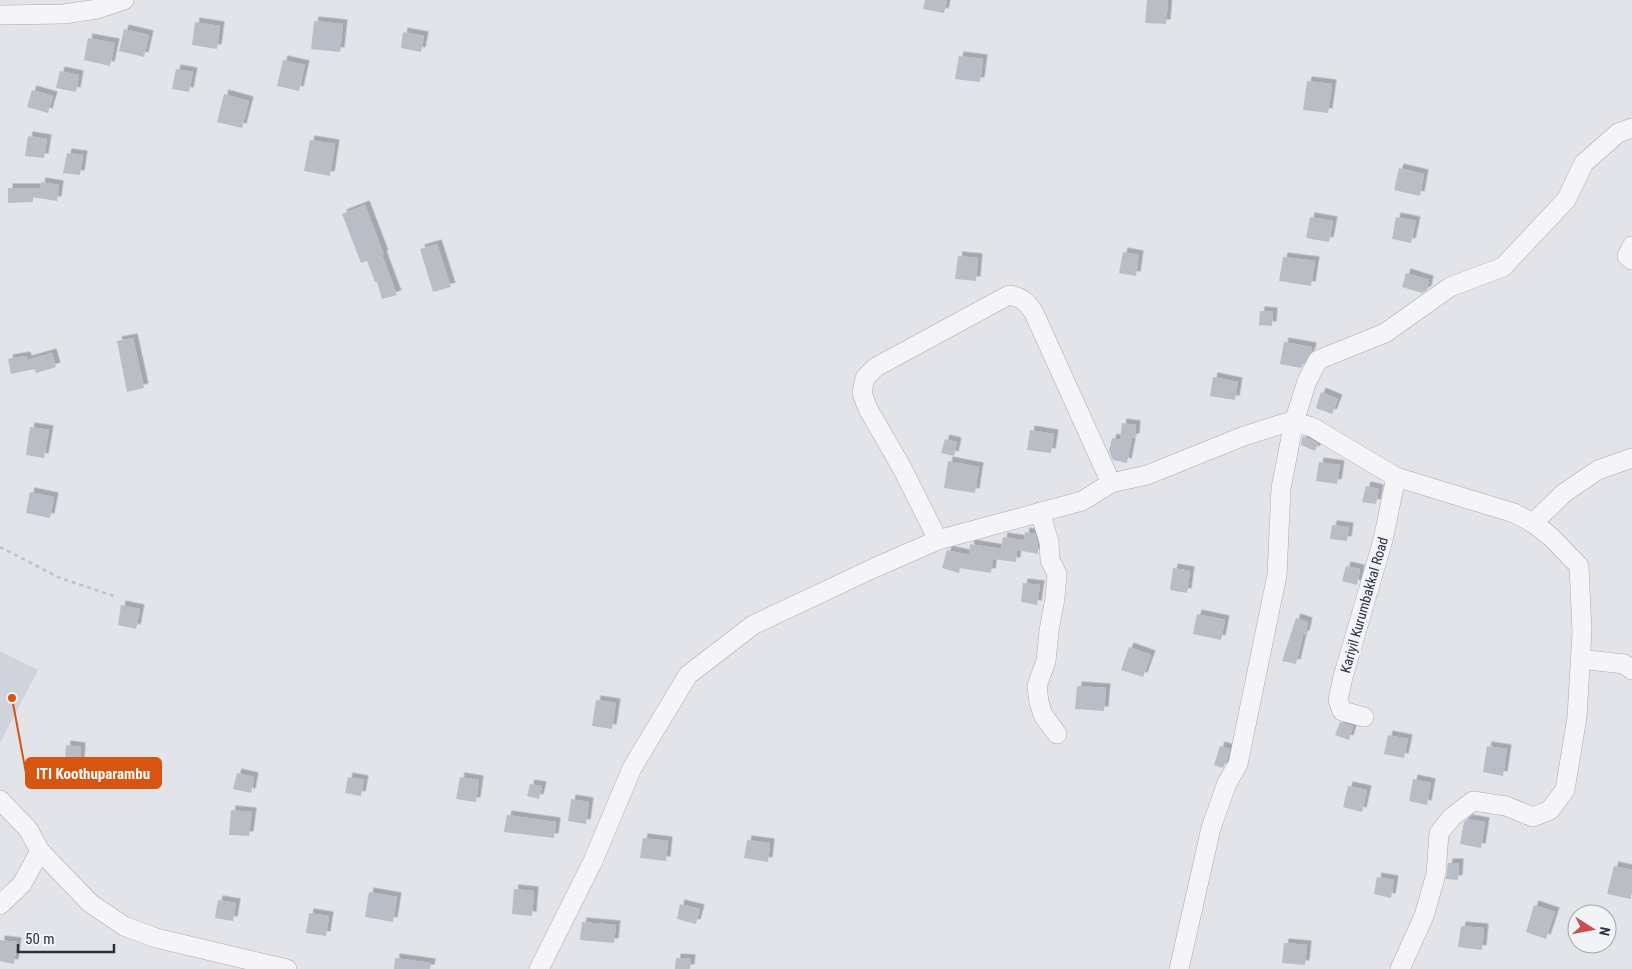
<svg xmlns="http://www.w3.org/2000/svg" width="1632" height="969" font-family="'Roboto Condensed',sans-serif">
<style>
.built{fill:#d0d3db}
.building{fill:#b9bdc6;filter:url(#shadow)}
.lines{fill:none;stroke-linecap:round;stroke-linejoin:round}
.minor-casing{stroke:#a7aab4;stroke-width:20}
.path{stroke:#c0c2c8;stroke-width:2.5;stroke-dasharray:4 4;stroke-linecap:butt}
.minor{stroke:#f5f5f8;stroke-width:19}
.labels{text-anchor:middle;dominant-baseline:central;stroke-width:4.5;stroke-linejoin:round;paint-order:stroke}
.street-label{font-size:14px;fill:#2b3041;stroke:#f2f3f7}
.leader{fill:none;stroke:#d55511;stroke-width:2}
.callout-dot{fill:#d55511;stroke:#f2f3f7;stroke-width:2}
.callout{fill:#d55511;stroke:#d55511;stroke-width:2}
.callout-label{font-size:15px;text-anchor:middle;font-weight:bold;fill:#fff}
</style>
<defs>
<filter id="shadow"><feDropShadow dx="4.5" dy="-4.5" stdDeviation="0" flood-color="#0004"/></filter>
</defs>
<rect width="100%" height="100%" fill="#e2e4ea"/>
<polygon class="built" points="0,651 38,670 0,743"/>
<g class="building">
<polygon points="925,0 947,0 944,13 923,9"/>
<polygon points="1147,0 1168,0 1166,24 1145,23"/>
<polygon points="314,21 343,24 340,52 311,49"/>
<polygon points="195,22 220,26 217,49 192,45"/>
<polygon points="124,29 149,35 144,57 119,51"/>
<polygon points="403,32 424,36 421,52 401,48"/>
<polygon points="88,38 115,43 110,66 84,60"/>
<polygon points="959,56 983,59 980,82 955,79"/>
<polygon points="283,60 305,65 299,91 277,86"/>
<polygon points="176,69 193,72 189,92 172,89"/>
<polygon points="60,71 79,75 76,92 56,88"/>
<polygon points="1307,81 1332,84 1328,113 1303,110"/>
<polygon points="32,90 53,96 48,113 27,107"/>
<polygon points="224,94 249,101 242,128 217,122"/>
<polygon points="28,136 47,139 44,158 25,156"/>
<polygon points="310,140 335,144 330,176 304,171"/>
<polygon points="67,153 83,155 80,175 63,173"/>
<polygon points="1399,168 1424,174 1420,196 1394,190"/>
<polygon points="41,182 59,185 57,201 33,197 33,202 8,203 8,188 40,188"/>
<polygon points="365,205 384,255 382,255 397,295 382,299 377,282 375,282 367,261 361,263 342,214"/>
<polygon points="1310,217 1333,221 1329,242 1306,238"/>
<polygon points="1396,217 1416,221 1411,243 1392,239"/>
<polygon points="437,244 451,287 433,292 420,249"/>
<polygon points="1123,252 1139,255 1136,276 1119,273"/>
<polygon points="958,256 978,258 976,281 955,279"/>
<polygon points="1283,257 1315,261 1311,286 1279,281"/>
<polygon points="1406,273 1429,280 1427,290 1422,293 1402,287"/>
<polygon points="1260,311 1273,312 1272,326 1259,325"/>
<polygon points="133,338 144,388 127,392 117,341"/>
<polygon points="1284,342 1312,347 1311,352 1301,368 1280,364"/>
<polygon points="52,353 56,367 36,373 35,369 11,374 8,359 26,356 27,360"/>
<polygon points="1213,377 1238,382 1235,400 1210,396"/>
<polygon points="1321,392 1338,399 1332,414 1316,408"/>
<polygon points="1122,423 1136,425 1135,438 1132,438 1127,463 1113,460 1109,451 1112,438 1120,440"/>
<polygon points="30,427 49,430 44,458 26,455"/>
<polygon points="1030,430 1054,434 1051,453 1027,450"/>
<polygon points="1303,436 1318,443 1315,451 1301,445"/>
<polygon points="945,439 957,442 954,456 941,453"/>
<polygon points="948,461 979,467 975,493 944,488"/>
<polygon points="1319,462 1340,465 1337,484 1316,481"/>
<polygon points="1366,486 1379,489 1376,504 1362,502"/>
<polygon points="30,492 54,497 50,518 26,513"/>
<polygon points="1332,525 1349,527 1347,541 1330,539"/>
<polygon points="1025,532 1035,534 1038,544 1038,554 1017,550 1016,562 993,559 991,573 960,568 959,573 942,568 947,550 969,555 970,544 1001,549 1003,537 1024,540"/>
<polygon points="1346,566 1360,569 1357,585 1342,581"/>
<polygon points="1173,568 1190,571 1187,593 1170,590"/>
<polygon points="1023,583 1040,585 1037,605 1021,602"/>
<polygon points="121,605 140,609 136,629 118,625"/>
<polygon points="1197,614 1225,620 1221,640 1193,634"/>
<polygon points="1296,618 1308,622 1305,635 1303,635 1296,664 1282,661"/>
<polygon points="1129,647 1151,655 1143,677 1121,670"/>
<polygon points="1077,686 1106,688 1104,711 1075,709"/>
<polygon points="596,700 616,703 612,729 592,726"/>
<polygon points="1340,722 1353,726 1349,740 1335,735"/>
<polygon points="1388,735 1408,739 1404,758 1384,754"/>
<polygon points="66,745 81,747 80,763 65,762"/>
<polygon points="1220,746 1230,749 1227,760 1223,768 1214,765"/>
<polygon points="1487,746 1507,749 1503,776 1483,772"/>
<polygon points="237,773 254,777 251,793 233,789"/>
<polygon points="348,777 364,780 361,796 345,793"/>
<polygon points="460,777 479,780 476,802 456,799"/>
<polygon points="1413,779 1431,783 1427,805 1409,801"/>
<polygon points="530,784 542,786 539,799 527,796"/>
<polygon points="1348,786 1367,790 1362,812 1343,807"/>
<polygon points="571,799 589,802 586,824 568,821"/>
<polygon points="231,810 252,812 249,836 229,835"/>
<polygon points="507,815 556,822 554,838 504,832"/>
<polygon points="1468,819 1485,822 1481,848 1460,844 1464,822"/>
<polygon points="643,838 668,841 666,861 640,858"/>
<polygon points="747,840 770,843 768,862 744,858"/>
<polygon points="1448,863 1459,863 1458,880 1446,879"/>
<polygon points="1614,866 1632,870 1631,899 1607,894"/>
<polygon points="1377,877 1394,880 1391,898 1374,894"/>
<polygon points="514,889 534,891 532,916 512,914"/>
<polygon points="369,892 397,897 393,922 365,917"/>
<polygon points="218,900 236,903 233,921 215,918"/>
<polygon points="680,904 700,909 696,924 677,919"/>
<polygon points="1534,905 1555,912 1546,939 1526,932"/>
<polygon points="309,913 329,916 326,936 306,933"/>
<polygon points="582,922 616,925 614,943 580,940"/>
<polygon points="1461,926 1484,928 1482,950 1458,947"/>
<polygon points="0,940 17,942 14,964 0,961"/>
<polygon points="1284,943 1307,945 1305,965 1282,963"/>
<polygon points="395,958 431,963 430,969 394,969"/>
<polygon points="676,958 691,959 690,969 675,969"/>
</g>
<g class="lines">
<g class="minor-casing">
<g id="minor">
<polyline points="0,15 64,14 97,9 124,0"/>
<polyline points="1632,246 1627,256 1632,260"/>
<polyline points="1040,512 1049,542 1050,560 1057,574 1055,598 1049,631 1046,661 1037,686 1039,702 1043,715 1057,734"/>
<polyline points="1533,523 1564,493 1598,470 1632,458"/>
<path d="M938 540 902 468 868 409 862 393 865 378 876 367 1009 295C1022 297 1027 302 1034 313L1111 483"/>
<polyline points="1580,659 1624,664 1632,670"/>
<polyline points="1364,717 1342,711 1338,700 1343,677 1383,540 1396,477"/>
<polyline points="0,800 28,829 40,851 22,884 0,905"/>
<polyline points="40,851 90,903 124,926 156,938 287,969"/>
<polyline points="539,969 593,861 632,768 688,675 753,625 874,568 938,540 1082,501 1111,483 1147,475 1244,436 1285,423 1294,422 1312,427 1396,477 1514,513 1533,523 1551,537 1579,566 1582,632 1577,717 1565,790 1550,810 1533,817 1506,806 1473,801 1452,817 1439,833 1436,874 1424,916 1400,969"/>
<polyline points="1179,969 1211,828 1227,783 1238,764 1277,575 1281,488 1294,422 1307,381 1318,360 1385,333 1450,287 1503,267 1566,200 1584,163 1618,133 1632,128"/>
</g>
</g>
<polyline class="path" points="0,547 60,578 114,596"/>
<use href="#minor" class="minor"/>
</g>
<g class="labels">
<g class="street-label">
<text transform="translate(1364 605) rotate(-74)">Kariyil Kurumbakkal Road</text>
</g>
</g>
<path class="leader" d="M12 698L26 773"/>
<circle class="callout-dot" cx="12" cy="698" r="5"/>
<rect class="callout" x="26" y="758" width="135" height="30" rx="5"/>
<g class="callout-label">
<text x="93" y="779">ITI Koothuparambu</text>
</g>
<g transform="translate(1592 929) rotate(101)"><circle r="24" fill="#f2f3f7" stroke="#a2a5ae"/>
<path d="M0-4L9 19L0 12L-9 19Z" fill="#c74f51"/>
<text y="-8" font-size="14" font-weight="bold" text-anchor="middle" fill="#2b3041">N</text>
</g>
<path d="M18 944v8h96v-8" fill="none" stroke="#2b3041" stroke-width="2.5"/>
<text x="25" y="944" font-size="15" fill="#2b3041" stroke="#f2f3f7" stroke-width="4" paint-order="stroke">50 m</text>
</svg>
